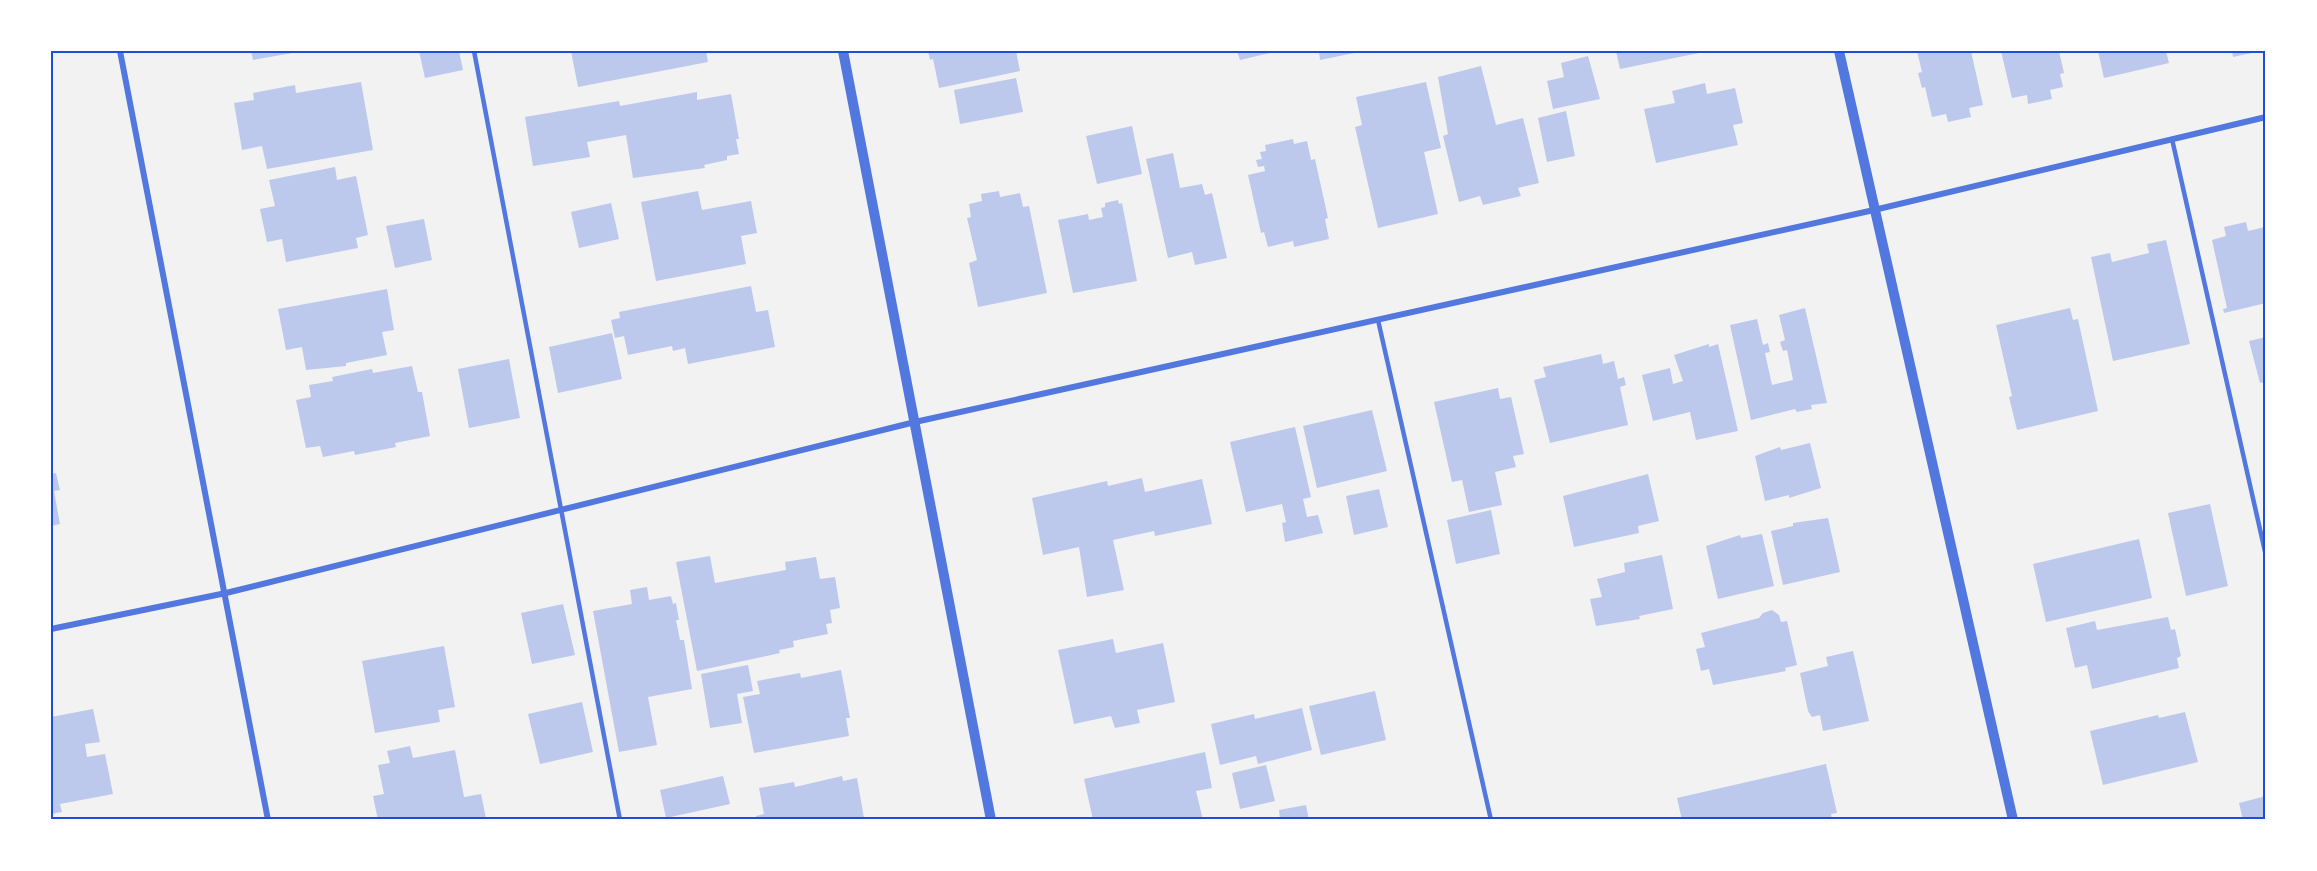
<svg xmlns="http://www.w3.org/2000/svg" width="2317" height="871" font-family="'Source Sans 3',sans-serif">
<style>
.building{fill:#bdc9ec}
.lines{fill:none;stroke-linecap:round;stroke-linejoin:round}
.service{stroke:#5277de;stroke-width:4.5}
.minor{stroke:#5277de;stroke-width:6}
.tertiary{stroke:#5277de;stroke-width:10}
.neatline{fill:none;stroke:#1d4ed8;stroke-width:2}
</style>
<rect width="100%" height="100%" fill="#f2f2f2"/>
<g class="building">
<polygon points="251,51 297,51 298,52 253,60"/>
<polygon points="419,51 459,51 463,70 425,78"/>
<polygon points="571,51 706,51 708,62 578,87"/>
<polygon points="928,51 1016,51 1020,71 939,88 933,59 930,60"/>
<polygon points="1237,51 1274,51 1274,52 1240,60"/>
<polygon points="1319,51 1359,51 1359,52 1320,60"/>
<polygon points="1616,51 1704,51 1704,52 1620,69"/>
<polygon points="1917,51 1971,51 1983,105 1969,108 1971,117 1948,122 1946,114 1932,117 1925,87 1922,88 1918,73 1922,72"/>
<polygon points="2001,51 2059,51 2064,73 2060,74 2063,87 2050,90 2052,99 2028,104 2027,95 2012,98"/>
<polygon points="2098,51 2166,51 2169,63 2104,78"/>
<polygon points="2232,51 2256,51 2256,52 2233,57"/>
<polygon points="1588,56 1600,99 1553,109 1547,81 1564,77 1561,63"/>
<polygon points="1481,66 1496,125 1523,118 1539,183 1518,188 1521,196 1483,205 1480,196 1459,202 1443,136 1448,134 1438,77"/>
<polygon points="1016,78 1023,112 960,124 954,90"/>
<polygon points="361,82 373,150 267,169 262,146 242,150 234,103 254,100 253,93 295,85 296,93"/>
<polygon points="1426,82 1441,148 1424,152 1438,214 1378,228 1355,127 1362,125 1356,97"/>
<polygon points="1705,83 1707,94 1735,88 1743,123 1733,125 1738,145 1656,163 1644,109 1675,103 1672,91"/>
<polygon points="697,92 697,100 731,94 739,139 736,139 739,154 727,156 727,160 704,165 705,168 633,178 626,135 587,142 590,157 533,166 525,117 619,101 620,106"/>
<polygon points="1566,111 1575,156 1547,162 1538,118"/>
<polygon points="1132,126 1142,174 1097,184 1086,136"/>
<polygon points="1293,139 1294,144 1307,141 1311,160 1315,159 1328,218 1325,219 1329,239 1294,247 1293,241 1268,247 1264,232 1261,233 1248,175 1265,171 1264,166 1258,167 1256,160 1262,159 1260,152 1266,151 1265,145"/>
<polygon points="1173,153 1180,188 1202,184 1205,195 1212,193 1227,258 1195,265 1192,252 1168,258 1146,159"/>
<polygon points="335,167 337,180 356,176 368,235 356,238 358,248 286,262 282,239 267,242 260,209 275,206 269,180"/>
<polygon points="698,191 702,210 751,201 757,233 741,236 746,264 656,281 641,202"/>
<polygon points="999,191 1000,197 1020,193 1023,207 1029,206 1047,293 978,307 969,263 977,260 967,218 971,217 969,204 982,201 981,194"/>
<polygon points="1118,200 1119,204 1122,203 1137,281 1073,293 1058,220 1088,214 1089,220 1103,217 1101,208 1105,207 1105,203"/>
<polygon points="611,203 619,239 579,248 571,212"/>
<polygon points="424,219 432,260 395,268 386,226"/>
<polygon points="2246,222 2248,231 2265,227 2266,303 2224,313 2223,309 2227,308 2212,240 2226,236 2224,227"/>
<polygon points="2166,240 2190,344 2113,361 2091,257 2110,253 2112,262 2149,253 2147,244"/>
<polygon points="751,286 756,312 768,310 775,347 688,364 685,348 673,351 672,346 628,355 624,336 615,338 611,320 620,318 619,312"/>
<polygon points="387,289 394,330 382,332 387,355 346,363 346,366 306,370 302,347 286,350 278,309"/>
<polygon points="1805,308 1827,403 1811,405 1812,409 1797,412 1795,409 1751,420 1730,325 1757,319 1763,345 1768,343 1770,352 1765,353 1772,385 1793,380 1787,350 1783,351 1780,342 1785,340 1779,315"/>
<polygon points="2070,308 2073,320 2078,319 2098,411 2017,430 2009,397 2012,396 1996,325"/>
<polygon points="612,333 622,379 558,393 549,347"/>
<polygon points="2266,337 2266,382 2260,383 2249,341"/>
<polygon points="1709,344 1709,347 1718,344 1738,431 1696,440 1690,412 1653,421 1642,375 1670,368 1673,384 1683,381 1674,355"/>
<polygon points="1601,354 1603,364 1614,361 1618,379 1624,377 1626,385 1620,387 1628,425 1550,443 1534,380 1546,377 1543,367"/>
<polygon points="509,359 520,418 469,428 458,369"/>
<polygon points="412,366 418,392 422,392 430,436 395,443 396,447 355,455 354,451 323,457 320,446 306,448 296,400 311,397 309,385 333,381 332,377 372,369 373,373"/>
<polygon points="1498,388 1500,399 1511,397 1524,454 1513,456 1516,467 1495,472 1502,505 1469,512 1462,480 1452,482 1434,402"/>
<polygon points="1372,410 1387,471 1317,488 1303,426"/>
<polygon points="1295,427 1311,497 1303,499 1307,517 1318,515 1323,533 1285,542 1282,523 1286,522 1282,504 1246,512 1230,442"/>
<polygon points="1810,443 1821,488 1789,498 1789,495 1765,501 1755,456 1780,447 1781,450"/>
<polygon points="56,473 60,490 54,491 60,524 51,526 51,474"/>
<polygon points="1648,474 1659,521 1638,526 1639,533 1574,547 1563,496"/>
<polygon points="1142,478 1145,492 1202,479 1212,524 1155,536 1154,531 1113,540 1124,590 1087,597 1079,547 1043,555 1032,498 1107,481 1108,486"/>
<polygon points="1379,489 1388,527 1354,535 1346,496"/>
<polygon points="2210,504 2228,586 2186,596 2168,513"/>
<polygon points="1491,510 1500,554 1456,564 1447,520"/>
<polygon points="1828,518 1840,572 1783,585 1771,531 1793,526 1793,523"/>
<polygon points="1762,534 1774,586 1718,599 1706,546 1740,535 1741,538"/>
<polygon points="2139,539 2152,598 2046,622 2033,564"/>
<polygon points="1662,555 1673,609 1639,616 1640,619 1596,626 1590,599 1602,597 1597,579 1625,572 1624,563"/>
<polygon points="710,556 715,583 786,570 785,562 816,557 820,579 835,577 840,608 830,610 832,623 826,624 828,634 793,641 794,647 779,650 780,653 697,671 676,562"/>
<polygon points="647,587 649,600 671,596 673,604 676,603 679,620 676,620 680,640 684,640 692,689 648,697 657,745 619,752 593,611 632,604 630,590"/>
<polygon points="563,604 575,655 532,664 521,613"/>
<polygon points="1772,610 1779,615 1781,622 1787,621 1797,665 1785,668 1786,671 1713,685 1709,669 1701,671 1696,649 1705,647 1701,633 1759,618 1763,613"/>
<polygon points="2168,617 2171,630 2175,629 2181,656 2177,658 2179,668 2092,689 2087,665 2075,668 2066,628 2095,621 2097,630"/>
<polygon points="1113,639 1116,653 1163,643 1175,702 1137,710 1140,723 1115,728 1111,716 1074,724 1058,650"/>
<polygon points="444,646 455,707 438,710 440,722 375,733 362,661"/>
<polygon points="1853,651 1869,721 1823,731 1820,715 1812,717 1808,711 1800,673 1828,666 1826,657"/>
<polygon points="748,665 753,691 737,694 742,723 710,728 701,674"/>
<polygon points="841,670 850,718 846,718 849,736 754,753 743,697 760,694 757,681 800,673 801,678"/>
<polygon points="1375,691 1386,740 1321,755 1309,706"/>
<polygon points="582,702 593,752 540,764 528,714"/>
<polygon points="1302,708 1312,750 1258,764 1256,756 1220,765 1211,724 1254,714 1255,719"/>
<polygon points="93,709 100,742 85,744 87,757 105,754 113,794 60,804 62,812 51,814 51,717"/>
<polygon points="2185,712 2198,762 2103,785 2090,731 2158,715 2159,718"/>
<polygon points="410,746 413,758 455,750 464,797 481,794 486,818 378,820 373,796 384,794 378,765 390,763 387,751"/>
<polygon points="1205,752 1212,788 1196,791 1203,820 1093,820 1084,779"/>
<polygon points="1826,764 1837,813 1831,814 1832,819 1682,820 1677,798"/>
<polygon points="1266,765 1275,801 1240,809 1232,773"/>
<polygon points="723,776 730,804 666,818 660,790"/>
<polygon points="842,776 843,781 857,778 864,818 756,820 756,816 764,814 759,788 794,782 795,787"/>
<polygon points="2266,796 2266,820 2243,820 2239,803"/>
<polygon points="1306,805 1309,820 1280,820 1279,810"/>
</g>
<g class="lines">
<g class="service">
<polyline points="474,51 620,820"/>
<polyline points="2172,139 2266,556"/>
<polyline points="1378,320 1491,820"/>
</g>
<g class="minor">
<polyline points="120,51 268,820"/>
<polyline points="51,629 226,593 915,422 1874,210 2266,117"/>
</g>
<g class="tertiary">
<polyline points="843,51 991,820"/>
<polyline points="1839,51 2013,820"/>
</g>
</g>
<rect width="2317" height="871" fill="none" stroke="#ffffff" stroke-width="105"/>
<rect x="52" y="52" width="2212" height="766" class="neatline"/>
</svg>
